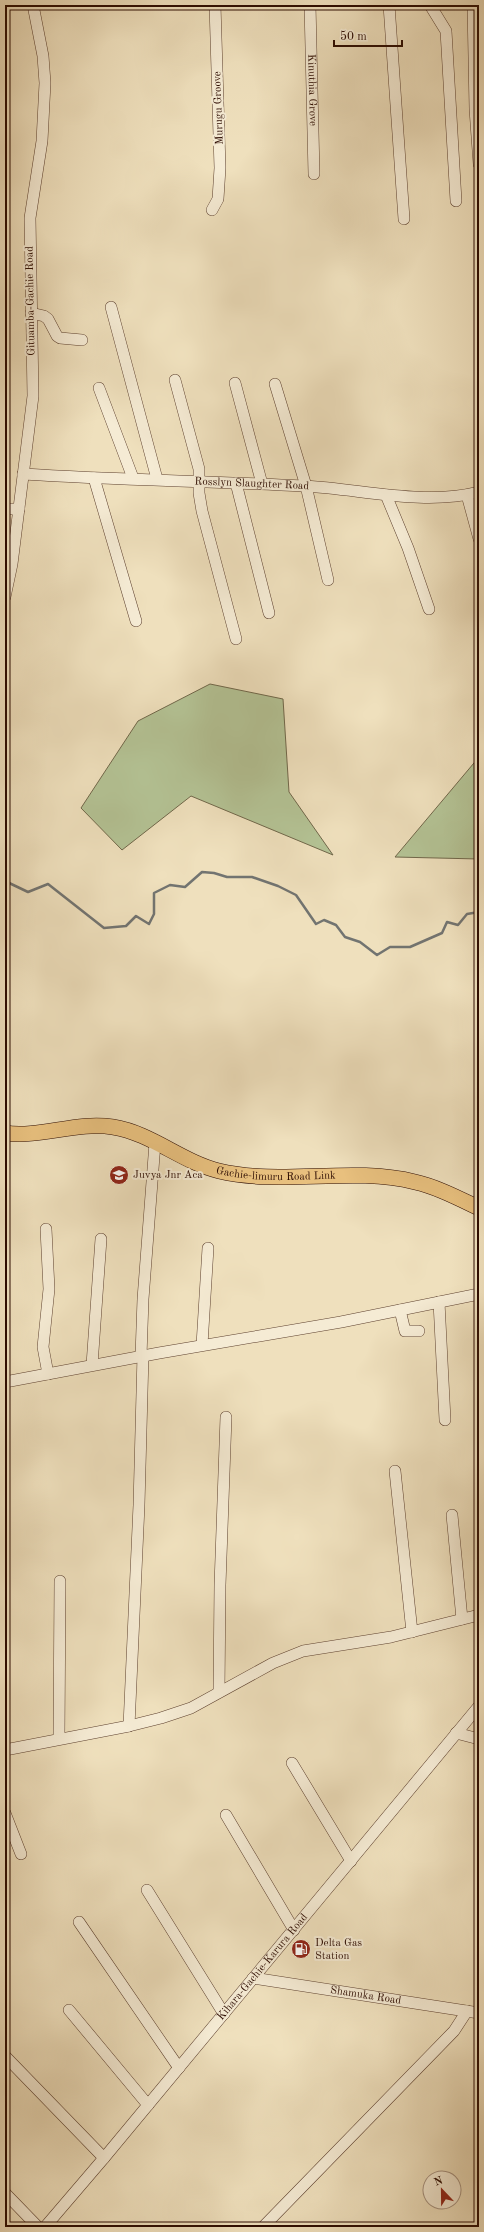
<svg xmlns="http://www.w3.org/2000/svg" width="484" height="2232" font-family="'Old Standard TT',serif">
<style>
.green{fill:#b4c395;stroke:#70674a}
.lines{fill:none;stroke-linecap:round;stroke-linejoin:round}
.stream{stroke:#727471;stroke-width:2.5}
.minor-casing{stroke:#5d402f;stroke-width:12}
.major-casing{stroke:#2c0b00;stroke-width:16}
.minor{stroke:#f5ebd4;stroke-width:11}
.major{stroke:#e8c07e;stroke-width:15}
.labels{text-anchor:middle;dominant-baseline:central;stroke-width:4;stroke-linejoin:round;paint-order:stroke}
.street-label{font-size:11px;fill:#2c0b00;stroke:#f5ebd4}
.poi-label{font-size:11px;fill:#2c0b00;stroke:#f5ebd4;text-anchor:start}
</style>
<rect width="100%" height="100%" fill="#efe0bd"/>
<filter id="stains"><feTurbulence type="fractalNoise" baseFrequency=".005" numOctaves="4"/><feColorMatrix values="0 0 0 0 .2 0 0 0 0 .09 0 0 0 0 .02 0 0 0 .5 -.17"/></filter>
<radialGradient id="worn" r=".72"><stop offset=".6" stop-color="#630" stop-opacity="0"/><stop offset="1" stop-color="#630" stop-opacity=".3"/></radialGradient>
<g class="green">
<polygon points="210,684 283,699 289,792 333,855 191,796 122,850 81,808 138,721"/>
<polygon points="479,757 479,859 395,857"/>
</g>
<g class="lines">
<polyline class="stream" points="5,881 28,892 48,884 104,928 126,926 136,916 149,924 154,914 154,893 170,885 185,887 202,872 214,873 227,877 252,877 278,886 296,895 316,924 324,920 336,925 345,937 360,942 377,955 390,947 410,947 442,933 447,922 458,925 467,914 479,912"/>
<g class="minor-casing">
<g id="minor">
<path id="s1" d="M310 5 314 174"/>
<polyline points="389,5 404,219"/>
<polyline points="430,5 446,31 456,201"/>
<polyline points="473,5 475,109 479,164"/>
<polyline points="212,210 218,199 220,168 215,5"/>
<polyline points="111,307 157,479"/>
<polyline points="31,313 44,316 48,319 57,336 60,338 82,340"/>
<polyline points="175,380 199,469 199,493 202,511 236,639"/>
<polyline points="235,383 262,484"/>
<polyline points="275,384 306,486 328,580"/>
<polyline points="99,388 133,478"/>
<path id="s2" d="M23 474C117 480 211 481 304 486 362 489 422 506 479 492"/>
<polyline points="94,478 136,621"/>
<polyline points="236,483 269,613"/>
<polyline points="386,495 408,548 429,609"/>
<polyline points="467,495 479,539"/>
<polyline points="5,509 19,509"/>
<polyline points="5,597 12,564 33,396 30,218 42,141 45,83 43,56 33,5"/>
<polyline points="46,1229 49,1289 43,1347 48,1374"/>
<polyline points="439,1302 445,1420"/>
<polyline points="400,1310 405,1331 419,1331"/>
<polyline points="202,1345 208,1248"/>
<polyline points="141,1356 143,1299 155,1143"/>
<polyline points="92,1365 101,1239"/>
<polyline points="5,1382 159,1353 341,1322 479,1294"/>
<polyline points="395,1471 412,1632"/>
<polyline points="452,1515 462,1619"/>
<polyline points="219,1692 220,1585 226,1417"/>
<polyline points="129,1726 139,1505 143,1355"/>
<polyline points="456,1733 479,1739"/>
<polyline points="59,1738 60,1581"/>
<polyline points="5,1750 129,1726 161,1718 191,1708 273,1663 303,1651 391,1637 479,1615"/>
<polyline points="292,1763 351,1861"/>
<polyline points="5,1813 21,1854"/>
<polyline points="226,1815 294,1930"/>
<polyline points="147,1890 224,2014"/>
<polyline points="79,1922 179,2068"/>
<path id="s3" d="M253 1978 479 2013"/>
<polyline points="69,2010 148,2105"/>
<polyline points="5,2056 104,2158"/>
<polyline points="5,2193 38,2227"/>
<path id="s4" d="M45 2227 104 2158 479 1706"/>
<polyline points="263,2227 454,2031 467,2011"/>
</g>
</g>
<g class="major-casing">
<g id="major">
<path id="s5" d="M5 1133C41 1138 77 1121 113 1127 151 1133 182 1162 219 1171 283 1186 351 1166 415 1182 437 1187 458 1198 479 1208"/>
</g>
</g>
<use href="#minor" class="minor"/>
<use href="#major" class="major"/>
</g>
<defs>
<g id="school-disc" transform="scale(1)"><circle r="9.5" fill="#8f2418" stroke="#f5ebd4"/><path d="M0-5L7-2L0 1L-7-2ZM-4 1L0 2.5L4 1V4Q0 6-4 4Z" fill="#fff"/></g>
<g id="fuel-disc" transform="scale(1)"><circle r="9.5" fill="#8f2418" stroke="#f5ebd4"/><path d="M-5.5-6h7V0h2V4h1.3V-2.5L3-4.5l.8-.8L6-3V5H2.5V1h-1V6h-7ZM-4.2-4.7v3.2H.2V-4.7Z" fill="#fff"/></g>
</defs>
<g fill-rule="evenodd">
<use href="#school-disc" x="119" y="1175"/>
<use href="#fuel-disc" x="301" y="1949"/>
</g>
<g class="labels">
<g class="street-label">
<text stroke="none"><textPath href="#s1" startOffset="85">Kinuthia Grove</textPath></text>
<text transform="translate(219 108) rotate(-92)">Murugu Groove</text>
<text transform="translate(31 301) rotate(-91)">Gituamba-Gachie Road</text>
<text stroke="none"><textPath href="#s2" startOffset="229">Rosslyn Slaughter Road</textPath></text>
<text stroke="none"><textPath href="#s5" startOffset="281">Gachie-limuru Road Link</textPath></text>
<text stroke="none"><textPath href="#s4" startOffset="339">Kihara-Gachie-Karura Road</textPath></text>
<text stroke="none"><textPath href="#s3" startOffset="114">Shamuka Road</textPath></text>
</g>
<g class="poi-label">
<text x="133" y="1175">Juvya Jnr Aca</text>
<text x="315" y="1943">Delta Gas<tspan x="315" dy="13">Station</tspan></text>
</g>
</g>
<rect width="484" height="2232" fill="none" stroke="#efe0bd" stroke-width="20"/>
<rect x="6" y="6" width="472" height="2220" fill="none" stroke="#2c0b00" stroke-width="2"/>
<rect x="10" y="10" width="464" height="2212" fill="none" stroke="#2c0b00"/>
<g transform="translate(442 2190) rotate(338)"><circle r="19" fill="#f5ebd4" stroke="#a5917f"/>
<path d="M0-3L7 15L0 10L-7 15Z" fill="#8f2418"/>
<text y="-6" font-size="11" font-weight="bold" text-anchor="middle" fill="#2c0b00">N</text>
</g>
<path d="M334 40v6h68v-6" fill="none" stroke="#2c0b00" stroke-width="2"/>
<text x="340" y="40" font-size="12" fill="#2c0b00" stroke="#f5ebd4" stroke-width="3" paint-order="stroke">50 m</text>
<rect width="100%" height="100%" filter="url(#stains)"/>
<rect width="100%" height="100%" fill="url(#worn)"/>
</svg>
